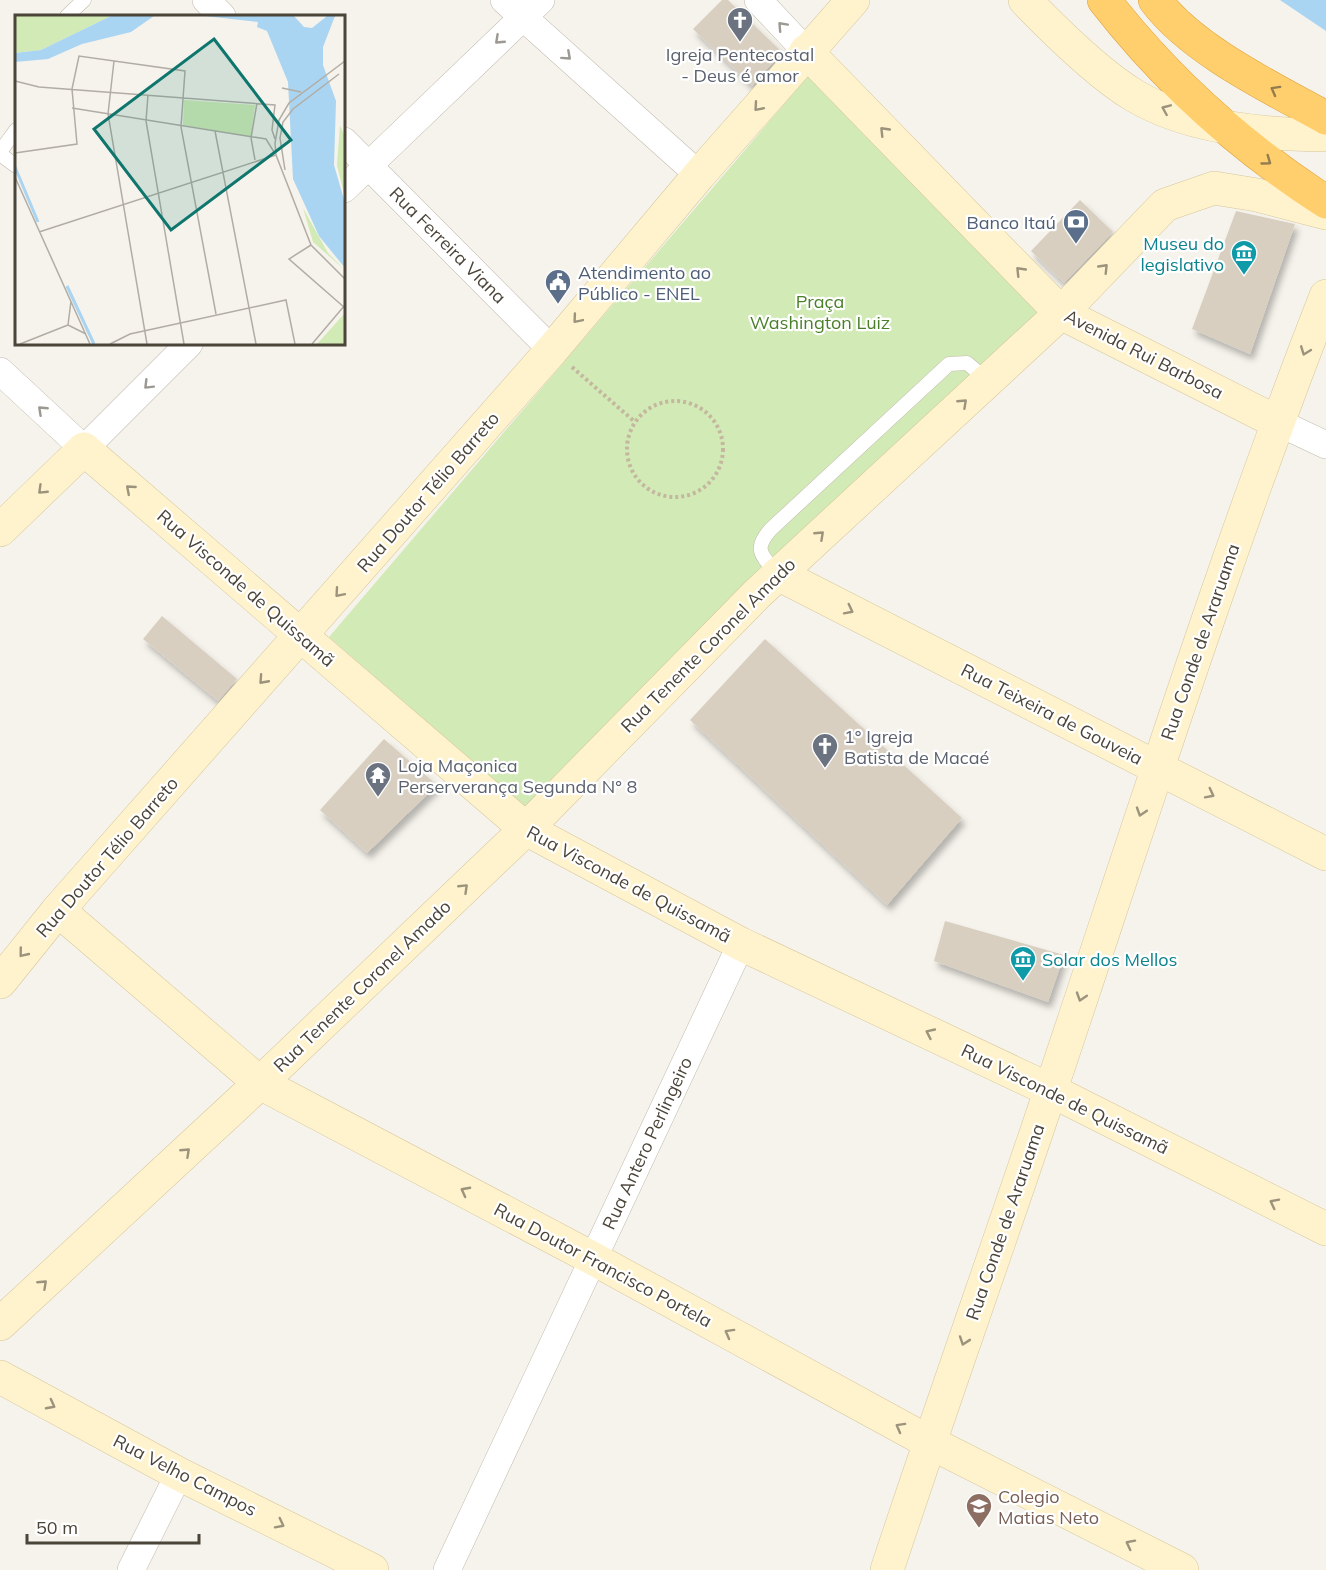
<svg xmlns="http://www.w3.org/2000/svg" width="1326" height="1570" font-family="Mulish,sans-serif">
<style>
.green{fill:#d2eab5}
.water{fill:#a9d4f2}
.building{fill:#d8cfc1;filter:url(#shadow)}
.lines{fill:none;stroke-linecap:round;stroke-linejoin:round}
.lane-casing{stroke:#c2bbae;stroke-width:15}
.street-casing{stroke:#c2bbae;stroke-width:28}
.secondary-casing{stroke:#d6c79b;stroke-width:34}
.highway-casing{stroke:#e0a43c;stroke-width:34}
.path{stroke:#c4b79f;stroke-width:4;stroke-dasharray:3 3;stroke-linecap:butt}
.lane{stroke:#fff;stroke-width:14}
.street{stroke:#fff;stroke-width:27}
.secondary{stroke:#fff3cd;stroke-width:33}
.highway{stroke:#ffcf6e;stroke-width:33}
.oneway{stroke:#9c9892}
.oneway2{stroke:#937c4e}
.oneway3{stroke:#9c937c}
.labels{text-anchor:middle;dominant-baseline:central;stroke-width:4.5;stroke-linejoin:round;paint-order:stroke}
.worship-label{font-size:18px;fill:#5b616d;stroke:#fff;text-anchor:start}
.service-label{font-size:18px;fill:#4e5e75;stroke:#fff;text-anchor:end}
.culture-label{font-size:18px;fill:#0d838f;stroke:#fff;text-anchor:end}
.street-label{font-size:18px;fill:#4b4439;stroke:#fff}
.park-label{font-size:18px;fill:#4a7f2a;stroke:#fff}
.education-label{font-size:18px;fill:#785e54;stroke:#fff;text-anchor:start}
.inset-river{fill:none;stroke:#a9d4f2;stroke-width:3}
.inset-road{fill:none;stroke:#b2ada4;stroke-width:1.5}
.view{fill:#0f766e;fill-opacity:0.15;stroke:#0f766e;stroke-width:3}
.inset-edge{fill:none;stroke:#4b4439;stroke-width:3}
</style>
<defs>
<filter id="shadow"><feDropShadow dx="3.5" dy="6" stdDeviation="3" flood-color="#0004"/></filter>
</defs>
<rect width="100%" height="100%" fill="#f6f3ec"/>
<polygon class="green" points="809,75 1056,311 527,809 329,637"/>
<polygon class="water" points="1280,0 1326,0 1326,31"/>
<g class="building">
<polygon points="722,0 728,0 782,52 752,86 693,29"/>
<polygon points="1080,200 1113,232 1064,283 1031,251"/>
<polygon points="1236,211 1295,224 1250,354 1192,329"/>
<polygon points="162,616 237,679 218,701 143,639"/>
<polygon points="765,639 962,818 887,905 690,720"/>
<polygon points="384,739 437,785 367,853 320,810"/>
<polygon points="945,921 1064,955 1048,1002 934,961"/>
</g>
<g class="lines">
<g class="lane-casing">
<g id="lane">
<polyline points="67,16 84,0"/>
<polyline points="0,152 16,130"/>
<polyline points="0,154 16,166"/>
<path d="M778 574C762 556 752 550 771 529L949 364 967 363 987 380"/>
</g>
</g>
<g class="street-casing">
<g id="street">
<polyline points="206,0 222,16"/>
<polyline points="504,0 699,175"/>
<polyline points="758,0 806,51"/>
<polyline points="344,141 552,350"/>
<polyline points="344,189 541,0"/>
<polyline points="0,371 84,449 189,344"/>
<polyline points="1277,422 1326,445"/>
<polyline points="131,1570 179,1474"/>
<polyline points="447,1570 741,944"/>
</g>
</g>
<g class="secondary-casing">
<g id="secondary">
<path d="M1025 0C1055 31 1098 74 1135 96 1189 128 1264 135 1326 135"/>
<polyline points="806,51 1061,313 1277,422"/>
<polyline points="0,530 84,449 526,829 741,944 1050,1090 1326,1229"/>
<polyline points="778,574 1326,854"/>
<polyline points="58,910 260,1083 592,1258 929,1442 1182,1570"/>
<polyline points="0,982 58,910 552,350 699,175 853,0"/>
<polyline points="0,1324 260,1083 526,829 757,594 1061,313 1165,205 1214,188 1257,195 1326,213"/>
<polyline points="0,1377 179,1474 372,1570"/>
<path d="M887 1570C940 1409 997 1250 1051 1089 1140 824 1224 557 1326 296"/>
</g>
</g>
<g class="highway-casing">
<g id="highway">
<path d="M1104 0C1166 80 1241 147 1326 202"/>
<path d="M1155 0C1192 50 1272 88 1326 118"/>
</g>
</g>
<g class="path">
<polyline points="572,367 635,422"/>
<circle cx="675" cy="449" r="48"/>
</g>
<use href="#lane" class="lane"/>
<use href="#street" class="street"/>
<use href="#secondary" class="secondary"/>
<use href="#highway" class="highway"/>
</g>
<defs><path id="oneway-chevron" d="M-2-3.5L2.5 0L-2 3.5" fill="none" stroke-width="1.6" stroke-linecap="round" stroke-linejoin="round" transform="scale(1.5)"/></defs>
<g class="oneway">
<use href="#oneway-chevron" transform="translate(782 26) rotate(-133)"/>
<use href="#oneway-chevron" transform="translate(499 40) rotate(137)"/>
<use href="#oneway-chevron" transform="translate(567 56) rotate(42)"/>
<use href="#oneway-chevron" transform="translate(148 385) rotate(135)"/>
<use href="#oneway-chevron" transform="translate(42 410) rotate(-137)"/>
</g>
<g class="oneway2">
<use href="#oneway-chevron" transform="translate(1275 90) rotate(-151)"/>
<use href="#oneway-chevron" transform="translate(1267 161) rotate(36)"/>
</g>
<g class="oneway3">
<use href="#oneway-chevron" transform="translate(758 107) rotate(131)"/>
<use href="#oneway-chevron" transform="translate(1166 109) rotate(-157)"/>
<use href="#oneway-chevron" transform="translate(884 131) rotate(-134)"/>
<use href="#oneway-chevron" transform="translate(1104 268) rotate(-46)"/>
<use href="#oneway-chevron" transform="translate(1020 271) rotate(-134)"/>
<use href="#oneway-chevron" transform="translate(577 319) rotate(130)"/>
<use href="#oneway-chevron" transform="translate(1305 351) rotate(111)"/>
<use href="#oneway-chevron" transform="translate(963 403) rotate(-43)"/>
<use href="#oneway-chevron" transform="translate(130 489) rotate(-139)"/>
<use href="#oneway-chevron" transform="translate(42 490) rotate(136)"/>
<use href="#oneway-chevron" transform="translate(820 535) rotate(-43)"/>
<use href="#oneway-chevron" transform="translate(339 593) rotate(131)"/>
<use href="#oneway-chevron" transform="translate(849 610) rotate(27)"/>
<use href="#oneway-chevron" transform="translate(263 680) rotate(132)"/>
<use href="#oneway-chevron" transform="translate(1210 794) rotate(27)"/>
<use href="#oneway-chevron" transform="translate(1141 812) rotate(108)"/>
<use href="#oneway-chevron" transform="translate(464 888) rotate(-44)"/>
<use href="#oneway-chevron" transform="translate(23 953) rotate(129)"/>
<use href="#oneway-chevron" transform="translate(1081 997) rotate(108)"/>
<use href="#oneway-chevron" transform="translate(930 1033) rotate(-155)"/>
<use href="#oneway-chevron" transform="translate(186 1152) rotate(-43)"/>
<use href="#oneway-chevron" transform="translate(465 1191) rotate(-152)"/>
<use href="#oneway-chevron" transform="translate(1274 1203) rotate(-153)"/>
<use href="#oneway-chevron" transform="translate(43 1284) rotate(-43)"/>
<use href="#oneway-chevron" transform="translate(729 1333) rotate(-151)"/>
<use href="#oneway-chevron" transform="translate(964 1341) rotate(109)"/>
<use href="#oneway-chevron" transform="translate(51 1405) rotate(28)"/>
<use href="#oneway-chevron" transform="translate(900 1427) rotate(-151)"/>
<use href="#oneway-chevron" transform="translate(280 1524) rotate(27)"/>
<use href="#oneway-chevron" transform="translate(1130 1544) rotate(-153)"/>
</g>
<defs>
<g id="church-pin" transform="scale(1.35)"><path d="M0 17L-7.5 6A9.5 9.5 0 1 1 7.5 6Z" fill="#6b7280" stroke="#fff"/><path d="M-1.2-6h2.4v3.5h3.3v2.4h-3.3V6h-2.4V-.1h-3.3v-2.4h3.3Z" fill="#fff"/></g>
<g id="bank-pin" transform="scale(1.35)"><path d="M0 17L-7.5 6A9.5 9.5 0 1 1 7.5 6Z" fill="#5c6f8a" stroke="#fff"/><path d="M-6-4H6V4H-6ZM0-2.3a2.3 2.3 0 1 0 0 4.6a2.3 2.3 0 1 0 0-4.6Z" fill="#fff"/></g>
<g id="museum-pin" transform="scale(1.35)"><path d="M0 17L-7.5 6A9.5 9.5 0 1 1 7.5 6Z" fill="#0f9aa8" stroke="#fff"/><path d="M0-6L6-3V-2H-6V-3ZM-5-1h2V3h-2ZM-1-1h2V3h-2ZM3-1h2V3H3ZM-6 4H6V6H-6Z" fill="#fff"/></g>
<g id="civic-pin" transform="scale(1.35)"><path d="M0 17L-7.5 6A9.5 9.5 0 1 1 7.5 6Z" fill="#5c6f8a" stroke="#fff"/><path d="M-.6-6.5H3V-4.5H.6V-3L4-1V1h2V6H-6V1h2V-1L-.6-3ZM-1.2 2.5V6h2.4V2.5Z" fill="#fff"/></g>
<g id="temple-pin" transform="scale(1.35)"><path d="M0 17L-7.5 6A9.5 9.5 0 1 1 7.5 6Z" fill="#6b7280" stroke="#fff"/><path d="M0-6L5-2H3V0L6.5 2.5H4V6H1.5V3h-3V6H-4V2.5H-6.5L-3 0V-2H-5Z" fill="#fff"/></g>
<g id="school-pin" transform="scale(1.35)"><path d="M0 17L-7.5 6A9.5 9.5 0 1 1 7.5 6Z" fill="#8d6e63" stroke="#fff"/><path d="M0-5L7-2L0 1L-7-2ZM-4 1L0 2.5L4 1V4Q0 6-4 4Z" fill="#fff"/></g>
</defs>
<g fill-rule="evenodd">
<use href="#church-pin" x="740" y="20"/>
<use href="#bank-pin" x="1076" y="222"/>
<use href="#museum-pin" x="1244" y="253"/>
<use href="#civic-pin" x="558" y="282"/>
<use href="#church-pin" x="825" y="746"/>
<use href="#temple-pin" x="378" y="775"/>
<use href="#museum-pin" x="1023" y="959"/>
<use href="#school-pin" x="979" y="1506"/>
</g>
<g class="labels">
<g class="worship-label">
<text x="740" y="54" text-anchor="middle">Igreja Pentecostal<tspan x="740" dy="21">- Deus é amor</tspan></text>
<text x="844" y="736">1° Igreja<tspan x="844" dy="21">Batista de Macaé</tspan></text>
<text x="398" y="765">Loja Maçonica<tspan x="398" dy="21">Perserverança Segunda N° 8</tspan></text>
</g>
<g class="service-label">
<text x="1056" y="222">Banco Itaú</text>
<text x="578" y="272" text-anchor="start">Atendimento ao<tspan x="578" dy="21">Público - ENEL</tspan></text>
</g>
<g class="culture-label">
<text x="1224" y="243">Museu do<tspan x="1224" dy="21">legislativo</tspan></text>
<text x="1042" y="959" text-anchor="start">Solar dos Mellos</text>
</g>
<g class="street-label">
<text transform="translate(448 245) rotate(45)">Rua Ferreira Viana</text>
<text transform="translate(1144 354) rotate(27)">Avenida Rui Barbosa</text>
<text transform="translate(428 492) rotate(-49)">Rua Doutor Télio Barreto</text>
<text transform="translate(246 588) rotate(41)">Rua Visconde de Quissamã</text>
<text transform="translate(1200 642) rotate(-71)">Rua Conde de Araruama</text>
<text transform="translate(708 645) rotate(-45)">Rua Tenente Coronel Amado</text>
<text transform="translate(1052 714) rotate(27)">Rua Teixeira de Gouveia</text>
<text transform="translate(107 857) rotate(-49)">Rua Doutor Télio Barreto</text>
<text transform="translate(629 884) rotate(28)">Rua Visconde de Quissamã</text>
<text transform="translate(362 986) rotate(-44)">Rua Tenente Coronel Amado</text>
<text transform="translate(1065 1099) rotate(26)">Rua Visconde de Quissamã</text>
<text transform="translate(647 1143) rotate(-65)">Rua Antero Perlingeiro</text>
<text transform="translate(1005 1222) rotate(-71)">Rua Conde de Araruama</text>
<text transform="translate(603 1265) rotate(28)">Rua Doutor Francisco Portela</text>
<text transform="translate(185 1475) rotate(27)">Rua Velho Campos</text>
</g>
<g class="park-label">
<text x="820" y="301">Praça<tspan x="820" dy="21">Washington Luiz</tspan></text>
</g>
<g class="education-label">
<text x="998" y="1496">Colegio<tspan x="998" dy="21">Matias Neto</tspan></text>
</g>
</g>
<g transform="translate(15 15)">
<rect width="330" height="330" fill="#f6f3ec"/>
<path d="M0 1H96L26 35 0 38ZM169 85 240 90 236 122 168 110ZM325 110 330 122V183L322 150ZM288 193 313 238 330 255 298 227ZM330 298V329H302Z" fill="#d2eab5"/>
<path d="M96 1H139L116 17 67 29 33 44 0 47V38L26 35ZM190 1H279L289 12 297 13 312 1H320L308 32V50L321 86 319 150 330 188V253L304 221 278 164 273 67 252 16 242 12 243 7Z" fill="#a9d4f2"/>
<path class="inset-river" d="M0 152 23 207M52 271 79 329"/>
<path class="inset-road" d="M99 46 93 99 132 329M330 46 274 88 264 105 260 128 261 140 296 230 330 264M0 66 24 72 260 90 257 115 260 124M267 73 286 77M57 74 64 41 170 56 166 112 201 299M133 80 131 106 169 329M57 93 251 124 259 137M200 116 241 329M0 138 62 129 57 74M240 145 236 123 242 88M270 155 265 123 268 107 278 94 324 59M0 162 75 329M24 217 261 140M296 230 274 244 330 293M56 286 53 310 71 319M5 329 53 310M95 329 115 319 271 285 280 329M297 329 330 290"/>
<path class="view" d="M199 24 276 125 156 215 79 114Z"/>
<rect width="330" height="330" class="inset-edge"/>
</g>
<path d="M27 1534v9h172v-9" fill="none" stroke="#4b4439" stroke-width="3"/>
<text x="36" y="1534" font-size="18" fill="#4b4439" stroke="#ffffff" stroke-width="4.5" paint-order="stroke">50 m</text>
</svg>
